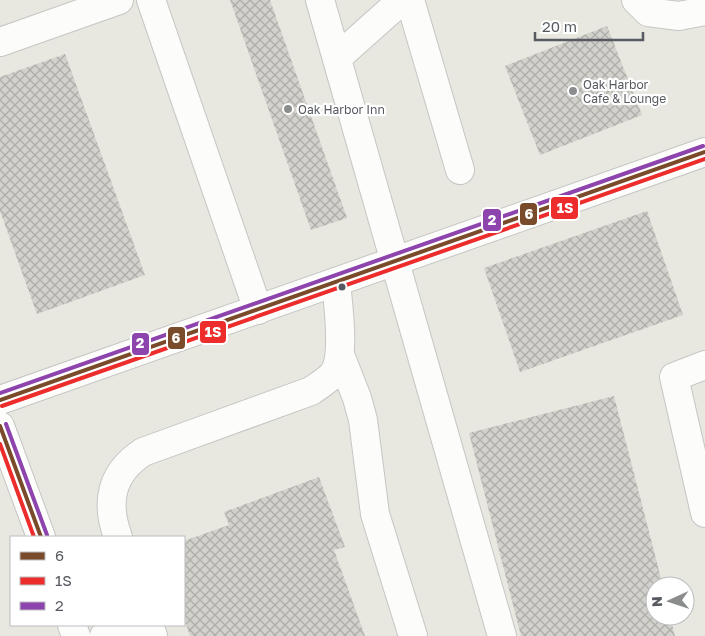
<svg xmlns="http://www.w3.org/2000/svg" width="705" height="636" font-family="'Golos Text',sans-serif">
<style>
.building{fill:url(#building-cross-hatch)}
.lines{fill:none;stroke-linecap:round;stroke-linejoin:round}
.minor-casing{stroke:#c5c6c5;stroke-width:30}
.minor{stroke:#fcfcfa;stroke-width:28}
.bus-1-casing{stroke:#fff;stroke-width:8}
.bus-2-casing{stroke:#fff;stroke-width:8}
.bus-3-casing{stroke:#fff;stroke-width:8}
.bus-1{stroke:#7a4b2a;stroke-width:4}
.bus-2{stroke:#ec2d2c;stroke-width:4}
.bus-3{stroke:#8e44ad;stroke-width:4}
.poi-dot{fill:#8a8c8d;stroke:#fff;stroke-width:2}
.bus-dot{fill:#575a61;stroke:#fff;stroke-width:2}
.labels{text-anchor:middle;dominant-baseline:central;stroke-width:4.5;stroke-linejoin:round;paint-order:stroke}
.poi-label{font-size:12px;fill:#575a61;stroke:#fff;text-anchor:start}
.line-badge{stroke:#fff;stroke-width:2}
.badge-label{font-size:14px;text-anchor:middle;font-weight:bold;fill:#fff}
</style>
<defs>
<pattern id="building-cross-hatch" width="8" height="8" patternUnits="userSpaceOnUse" patternTransform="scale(1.25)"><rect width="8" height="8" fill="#d2d1cc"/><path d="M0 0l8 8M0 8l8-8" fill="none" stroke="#adada9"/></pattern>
</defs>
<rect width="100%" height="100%" fill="#e8e8e0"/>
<g class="building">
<polygon points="230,0 270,0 347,218 311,230"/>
<polygon points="607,26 642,115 540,155 505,66"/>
<polygon points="65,54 145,275 37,314 0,211 0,77"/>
<polygon points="647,211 683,315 520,372 484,268"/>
<polygon points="614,396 663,586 655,586 655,616 670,616 675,636 521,636 469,433"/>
<polygon points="319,477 345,547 334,550 365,636 190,636 184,618 184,541 229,525 224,512"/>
</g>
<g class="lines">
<g class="minor-casing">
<g id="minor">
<polyline points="151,0 258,310"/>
<polyline points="320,0 502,636"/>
<polyline points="410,0 460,170"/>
<polyline points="636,0 648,12 679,16 705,11"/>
<polyline points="0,42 119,0"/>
<polyline points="337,58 402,0"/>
<polyline points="340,355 357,398 363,420 375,514 413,636"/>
<polyline points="705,365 674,377 705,513"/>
<polyline points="0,400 705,152"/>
<polyline points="0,426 41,537"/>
<path d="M118 537C105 502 111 473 143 452L311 391C318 386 327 381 333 374 346 357 338 305 336 282"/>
<polyline points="72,625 76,636"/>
<polyline points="149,625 153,636"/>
<polyline points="104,636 132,625"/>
</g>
</g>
<use href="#minor" class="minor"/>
<g class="bus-1-casing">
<g id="bus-1">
<polyline points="0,400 705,152"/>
<polyline points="0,426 41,537"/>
</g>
</g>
<g class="bus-2-casing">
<g id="bus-2">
<polyline points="2,406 705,159"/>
<polyline points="0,444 34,537"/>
</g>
</g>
<g class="bus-3-casing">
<g id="bus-3">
<polyline points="0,393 703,146"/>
<polyline points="6,424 47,535"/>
</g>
</g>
<use href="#bus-1" class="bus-1"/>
<use href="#bus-2" class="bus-2"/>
<use href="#bus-3" class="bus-3"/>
</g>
<g class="poi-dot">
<circle cx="573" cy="91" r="5"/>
<circle cx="288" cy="109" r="5"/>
</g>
<circle class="bus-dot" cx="342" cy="287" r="4.5"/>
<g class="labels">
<g class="poi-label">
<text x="583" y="84">Oak Harbor<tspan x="583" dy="14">Cafe &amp; Lounge</tspan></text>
<text x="298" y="109">Oak Harbor Inn</text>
</g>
</g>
<g class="line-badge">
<rect x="550" y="196" width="29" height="24" rx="5" fill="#ec2d2c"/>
<rect x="519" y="202" width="19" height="24" rx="5" fill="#7a4b2a"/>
<rect x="482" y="208" width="20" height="24" rx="5" fill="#8e44ad"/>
<rect x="199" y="320" width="28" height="24" rx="5" fill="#ec2d2c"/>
<rect x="167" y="326" width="19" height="24" rx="5" fill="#7a4b2a"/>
<rect x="131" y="332" width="19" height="24" rx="5" fill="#8e44ad"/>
</g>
<g class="badge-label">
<text x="565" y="213">1S</text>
<text x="529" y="219">6</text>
<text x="492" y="225">2</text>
<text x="213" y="337">1S</text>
<text x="176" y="343">6</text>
<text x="140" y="348">2</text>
</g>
<rect x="10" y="536" width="175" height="90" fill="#ffffff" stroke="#bcbdc0"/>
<rect x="20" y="552" width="25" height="8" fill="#7a4b2a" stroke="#bcbdc0"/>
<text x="55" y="561" font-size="15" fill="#575a61">6</text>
<rect x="20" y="577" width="25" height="8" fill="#ec2d2c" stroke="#bcbdc0"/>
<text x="55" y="586" font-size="15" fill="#575a61">1S</text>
<rect x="20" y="602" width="25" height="8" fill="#8e44ad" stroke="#bcbdc0"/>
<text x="55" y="611" font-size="15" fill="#575a61">2</text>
<g transform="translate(670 601) rotate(267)"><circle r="24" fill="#ffffff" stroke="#bcbdc0"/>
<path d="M0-4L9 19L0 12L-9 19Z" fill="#8a8c8d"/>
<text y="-8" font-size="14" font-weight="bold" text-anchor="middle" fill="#575a61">N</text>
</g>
<path d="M535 32v8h108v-8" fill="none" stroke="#575a61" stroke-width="2.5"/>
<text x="542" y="32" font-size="15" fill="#575a61" stroke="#ffffff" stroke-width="4" paint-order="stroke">20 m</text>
</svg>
